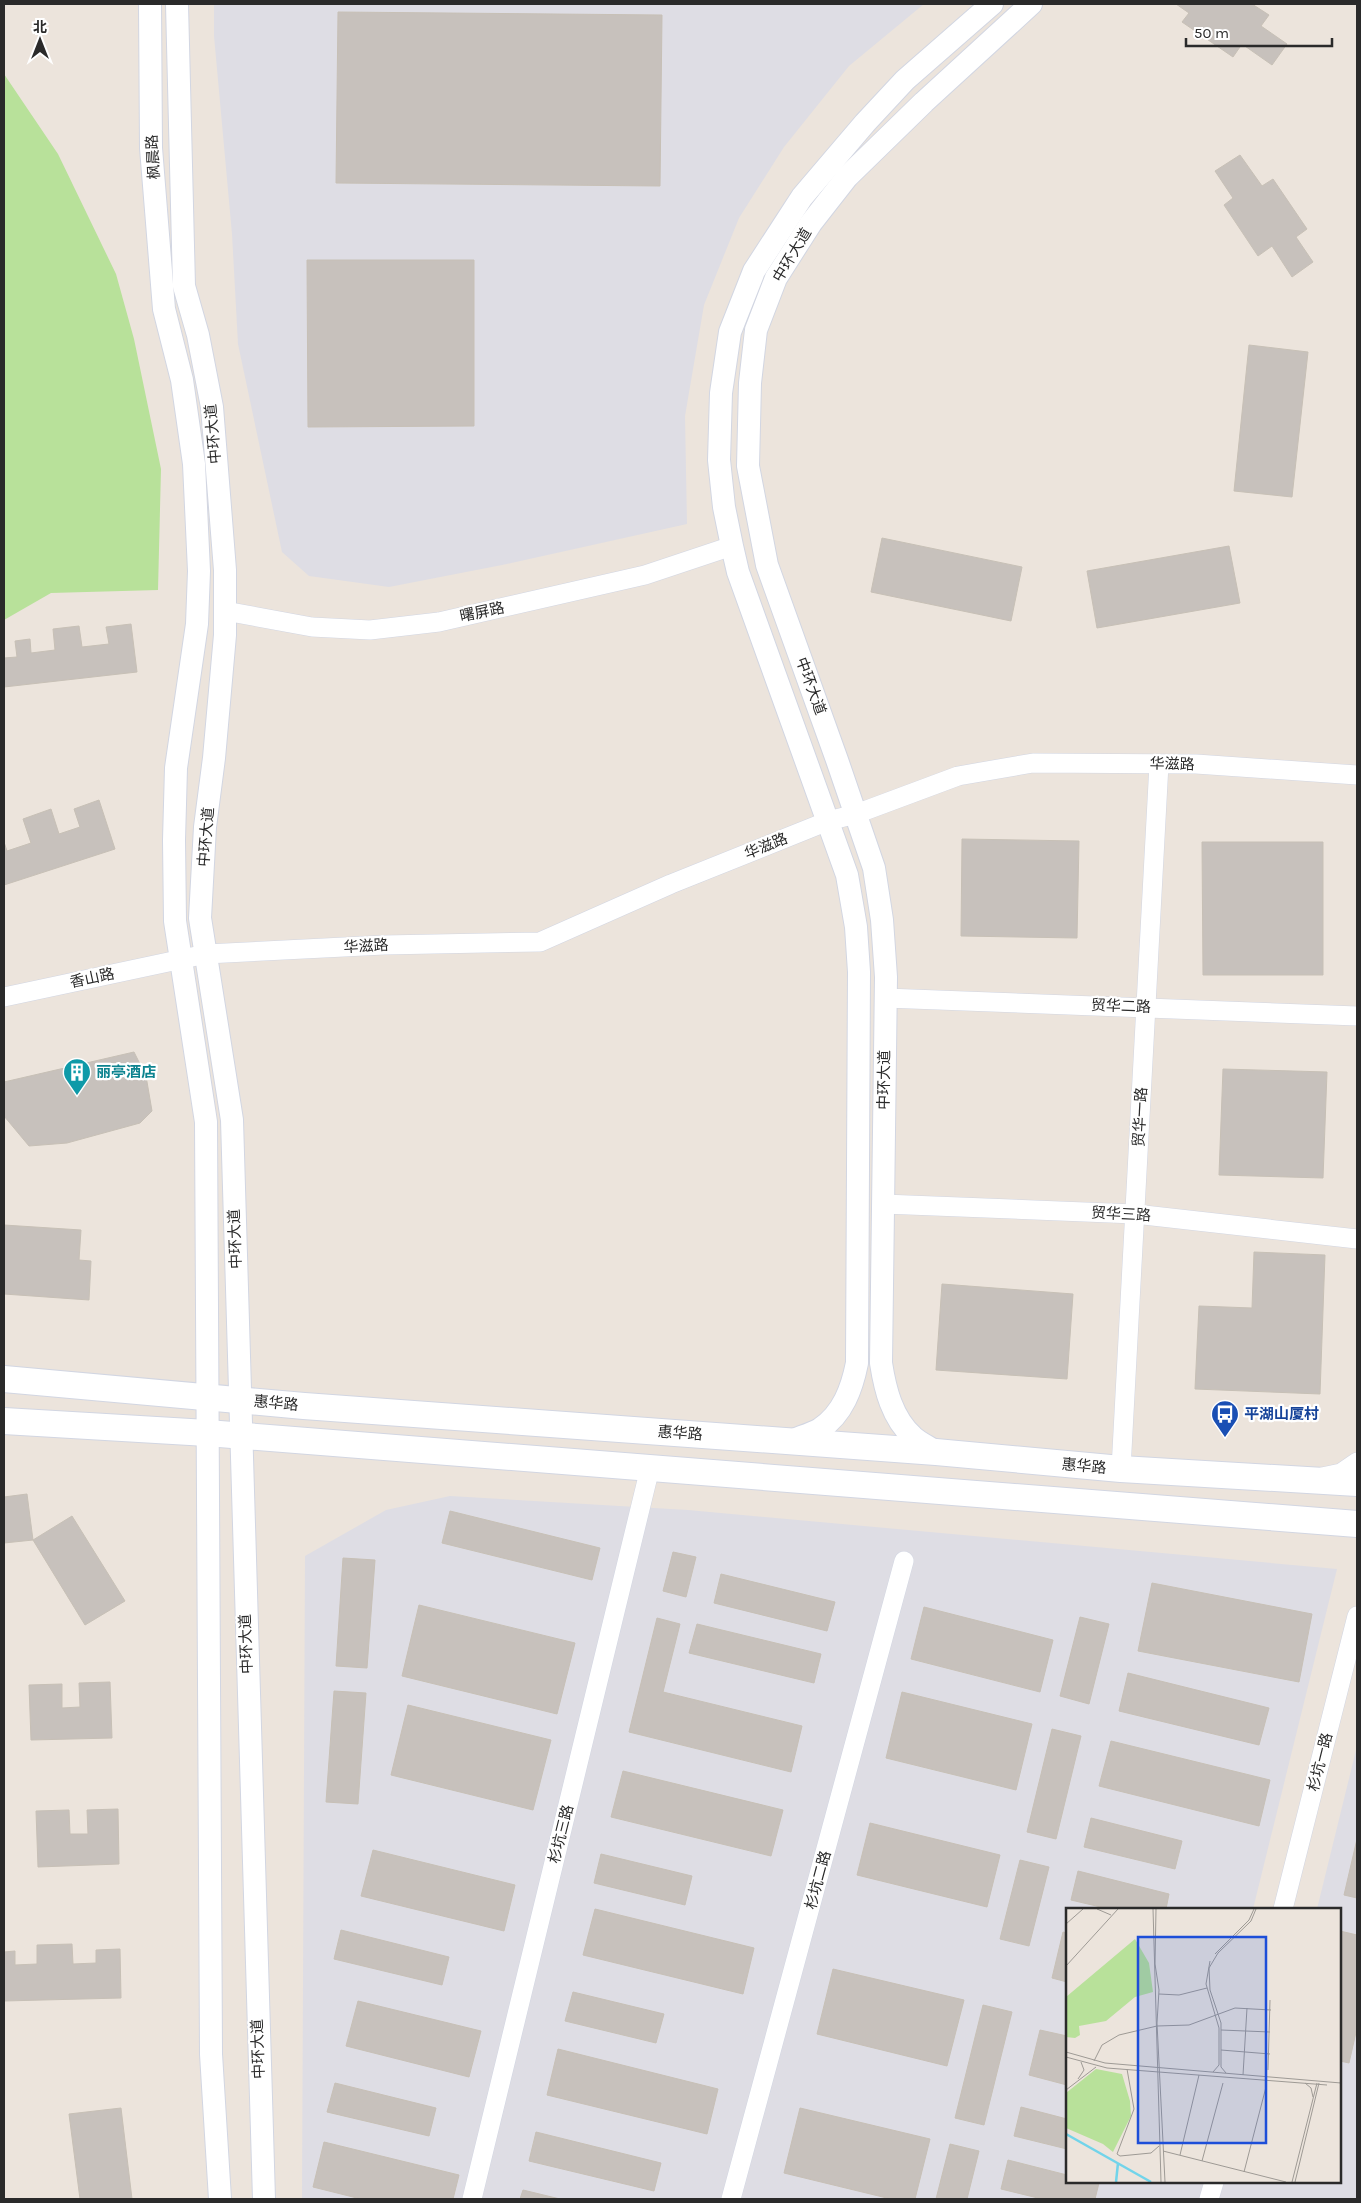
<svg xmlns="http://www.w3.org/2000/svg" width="1361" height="2203" font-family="Karla,'Noto Sans SC',sans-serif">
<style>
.industrial{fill:#dedde4}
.green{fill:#b8e19a}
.building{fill:#c7c1bc;stroke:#c7c0b6}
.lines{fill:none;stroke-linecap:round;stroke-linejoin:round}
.minor-casing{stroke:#d2d6e2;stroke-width:20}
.tertiary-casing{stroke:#d2d6e2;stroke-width:24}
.secondary-casing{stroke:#d2d6e2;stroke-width:28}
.minor{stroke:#fff;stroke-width:19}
.tertiary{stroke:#fff;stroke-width:22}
.secondary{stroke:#fff;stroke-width:26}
.labels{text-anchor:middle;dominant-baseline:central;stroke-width:4.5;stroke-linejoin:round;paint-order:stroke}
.street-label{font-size:15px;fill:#2a2a2a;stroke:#fff}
.culture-label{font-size:15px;font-weight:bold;fill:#0d838f;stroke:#fff;text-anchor:start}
.transit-label{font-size:15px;font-weight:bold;fill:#164399;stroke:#fff;text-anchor:start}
.inset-river{fill:none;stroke:#72d4ea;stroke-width:2.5}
.inset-road{fill:none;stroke:#9e9a95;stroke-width:1}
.view{fill:#1d4ed8;fill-opacity:0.15;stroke:#1d4ed8;stroke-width:2.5}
.inset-edge{fill:none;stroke:#2a2a2a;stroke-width:2.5}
</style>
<rect width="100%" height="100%" fill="#ece4dc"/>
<g class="industrial">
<polygon points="214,4 924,4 849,66 784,147 739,218 704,305 685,416 687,524 502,565 389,587 309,576 282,552 238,344 232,234 214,36"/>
<polygon points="450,1496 688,1510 1337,1569 1253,1909 1067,1909 1067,2182 1340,2182 1340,1909 1317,1909 1357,1746 1357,2199 302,2199 305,1556 386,1510"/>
</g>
<polygon class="green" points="4,74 58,154 116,274 134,339 161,469 158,590 51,593 4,620"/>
<g class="building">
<polygon points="1176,4 1252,4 1269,15 1261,26 1287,44 1272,65 1242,44 1233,57 1182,22 1189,13"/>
<polygon points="338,12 662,15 660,186 336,183"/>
<polygon points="1240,155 1262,186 1273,179 1307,229 1296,237 1313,262 1292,277 1272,246 1258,256 1224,205 1233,198 1215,171"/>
<polygon points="307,260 474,260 474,426 308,427"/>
<polygon points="1249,345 1308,352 1292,497 1234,491"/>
<polygon points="882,538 1022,567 1011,621 871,592"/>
<polygon points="1229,546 1240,603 1097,628 1087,571"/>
<polygon points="131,624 137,672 4,687 4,658 17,657 15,641 30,639 31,653 55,650 53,629 79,626 82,647 109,644 106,627"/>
<polygon points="99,800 115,849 4,885 4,842 7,851 31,843 23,819 51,809 59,834 80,827 74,809"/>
<polygon points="962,839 1079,841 1077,938 961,936"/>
<polygon points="1202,842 1323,842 1323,975 1203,975"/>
<polygon points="134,1052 146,1076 152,1111 140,1123 67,1143 29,1146 4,1116 4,1082"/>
<polygon points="1223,1069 1327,1072 1323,1178 1219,1175"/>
<polygon points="4,1225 81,1230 79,1260 91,1261 89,1300 4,1294"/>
<polygon points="1254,1252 1325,1255 1320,1394 1195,1389 1199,1306 1252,1308"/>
<polygon points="942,1284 1073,1294 1067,1379 936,1370"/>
<polygon points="27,1494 33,1540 4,1543 4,1497"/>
<polygon points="450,1511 600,1548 592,1580 442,1543"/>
<polygon points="72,1516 125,1601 85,1625 33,1540"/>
<polygon points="673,1552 696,1557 686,1597 663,1591"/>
<polygon points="343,1558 375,1560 367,1668 336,1666"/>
<polygon points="721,1574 835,1602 827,1631 714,1603"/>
<polygon points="1152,1583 1312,1614 1299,1682 1138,1651"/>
<polygon points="419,1605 575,1643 557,1714 402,1676"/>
<polygon points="924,1607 1053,1640 1040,1692 911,1659"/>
<polygon points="1080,1617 1109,1624 1089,1704 1060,1696"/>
<polygon points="657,1618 680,1624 663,1692 802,1726 791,1772 629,1732"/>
<polygon points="697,1624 821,1654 814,1683 689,1653"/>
<polygon points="1128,1673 1269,1708 1259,1745 1119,1711"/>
<polygon points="110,1682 112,1738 31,1740 29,1685 62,1684 62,1708 80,1707 79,1683"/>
<polygon points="334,1691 366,1693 358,1804 326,1802"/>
<polygon points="902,1692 1032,1724 1016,1790 886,1758"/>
<polygon points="408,1705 551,1740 533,1810 391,1775"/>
<polygon points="1052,1729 1081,1736 1056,1839 1027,1832"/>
<polygon points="1111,1741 1270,1780 1259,1826 1099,1786"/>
<polygon points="623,1771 783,1810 771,1856 611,1817"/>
<polygon points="118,1809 119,1864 38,1867 36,1811 69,1810 70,1834 88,1834 87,1810"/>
<polygon points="1091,1818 1182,1841 1175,1869 1084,1847"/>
<polygon points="870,1823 1000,1855 987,1907 857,1875"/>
<polygon points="1357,1839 1357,1898 1344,1895"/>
<polygon points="373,1850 515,1885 504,1931 361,1896"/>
<polygon points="601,1854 692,1876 685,1905 594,1883"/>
<polygon points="1020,1860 1049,1867 1029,1946 1000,1939"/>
<polygon points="1078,1871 1169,1894 1166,1909 1109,1909 1071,1900"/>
<polygon points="595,1909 754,1948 743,1994 583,1955"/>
<polygon points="341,1930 449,1957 442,1985 334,1959"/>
<polygon points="1340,1931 1357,1935 1357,2028 1349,2063 1340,2061"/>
<polygon points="1063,1932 1067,1933 1067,1982 1052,1978"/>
<polygon points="72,1944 73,1964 96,1963 96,1950 120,1949 121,1998 4,2001 4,1952 15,1951 15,1965 37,1964 37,1945"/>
<polygon points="833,1969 964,2000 947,2066 817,2034"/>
<polygon points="573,1992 664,2014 656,2043 565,2021"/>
<polygon points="358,2001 481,2031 469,2077 346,2046"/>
<polygon points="983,2005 1012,2012 984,2125 955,2118"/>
<polygon points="1040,2030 1067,2036 1067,2085 1029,2075"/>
<polygon points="558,2049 718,2089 707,2134 547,2095"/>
<polygon points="335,2083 436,2108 429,2136 327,2112"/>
<polygon points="1021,2107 1067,2119 1067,2149 1014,2136"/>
<polygon points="121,2108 132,2199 80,2199 69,2114"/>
<polygon points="800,2108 930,2139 915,2199 891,2199 784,2173"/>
<polygon points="536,2132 661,2163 654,2191 529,2161"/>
<polygon points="324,2142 459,2175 453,2199 361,2199 313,2187"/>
<polygon points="950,2144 979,2151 967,2199 936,2199"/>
<polygon points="1008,2160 1067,2175 1067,2182 1099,2183 1095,2199 1042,2199 1001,2189"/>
<polygon points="523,2190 560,2199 520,2199"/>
</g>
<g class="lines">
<g class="minor-casing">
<g id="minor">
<polyline points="225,611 312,627 370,630 439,622 645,575 732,546"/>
<polyline points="4,997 206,954 384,945 540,942 671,884 828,821 856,814 958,776 1033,763 1196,764 1357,775"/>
<polyline points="885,998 1357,1016"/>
<polyline points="883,1204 1135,1214 1357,1239"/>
<polyline points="1121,1469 1159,764"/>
<polyline points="1322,1477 1341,1473 1357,1462"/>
<polyline points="1283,1909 1357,1616"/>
<polyline points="472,2199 650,1468"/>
<polyline points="731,2199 904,1561"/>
<polyline points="1209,2199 1214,2182"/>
</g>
</g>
<g class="tertiary-casing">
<g id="tertiary">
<polyline points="150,4 151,148 164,309 182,380 194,464 199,571 197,624 176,768 174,840 175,921 206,1122 211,2054 220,2199"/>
<polyline points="177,4 184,286 198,335 212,407 225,570 225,635 214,758 205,827 200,918 232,1120 264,2199"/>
<path d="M791 1441C800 1437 811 1434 820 1429 843 1414 852 1388 857 1363L859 972 856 927 847 875 738 572 732 546 724 507 719 460 721 393 730 332 754 271 802 197 865 123 905 80 992 4"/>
<path d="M936 1452C929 1447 920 1443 913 1437 892 1418 885 1389 881 1363L886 977 882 920 874 868 837 760 767 565 748 466 750 383 756 330 776 278 811 223 847 177 924 102 1031 4"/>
</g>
</g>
<g class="secondary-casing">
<g id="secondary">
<polyline points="4,1379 304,1406 936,1452 1121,1469 1357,1483"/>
<polyline points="4,1421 207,1433 1357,1524"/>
</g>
</g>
<use href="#minor" class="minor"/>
<use href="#tertiary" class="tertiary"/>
<use href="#secondary" class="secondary"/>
</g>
<defs>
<g id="building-pin" transform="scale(1.4375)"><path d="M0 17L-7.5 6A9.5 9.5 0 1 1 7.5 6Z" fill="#0f9aa8" stroke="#fff"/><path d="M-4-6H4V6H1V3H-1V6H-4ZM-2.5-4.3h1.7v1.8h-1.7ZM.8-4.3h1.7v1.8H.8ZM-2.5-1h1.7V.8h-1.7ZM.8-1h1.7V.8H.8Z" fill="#fff"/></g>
<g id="bus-pin" transform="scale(1.4375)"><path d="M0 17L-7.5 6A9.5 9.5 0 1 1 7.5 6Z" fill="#1a4fb4" stroke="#fff"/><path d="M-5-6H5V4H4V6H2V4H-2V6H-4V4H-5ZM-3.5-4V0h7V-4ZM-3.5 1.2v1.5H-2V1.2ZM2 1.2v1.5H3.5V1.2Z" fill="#fff"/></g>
</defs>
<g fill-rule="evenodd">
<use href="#building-pin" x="77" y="1072"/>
<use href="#bus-pin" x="1225" y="1414"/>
</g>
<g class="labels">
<g class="street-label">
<text transform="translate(153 157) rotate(-93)">枫晨路</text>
<text transform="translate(792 255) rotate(-59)">中环大道</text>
<text transform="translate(213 434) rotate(-95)">中环大道</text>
<text transform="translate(482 612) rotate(-12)">曙屏路</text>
<text transform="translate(811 686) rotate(70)">中环大道</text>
<text transform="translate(1172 764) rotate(1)">华滋路</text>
<text transform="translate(206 837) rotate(-85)">中环大道</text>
<text transform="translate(766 846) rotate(-22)">华滋路</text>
<text transform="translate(366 946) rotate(-3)">华滋路</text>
<text transform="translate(92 978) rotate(-12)">香山路</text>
<text transform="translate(1121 1006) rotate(2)">贸华二路</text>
<text transform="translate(884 1080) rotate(-89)">中环大道</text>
<text transform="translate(1140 1117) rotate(-87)">贸华一路</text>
<text transform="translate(1121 1214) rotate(3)">贸华三路</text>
<text transform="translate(235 1239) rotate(-92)">中环大道</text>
<text transform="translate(276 1403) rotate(5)">惠华路</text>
<text transform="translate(680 1433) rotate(4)">惠华路</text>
<text transform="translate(1084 1466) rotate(5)">惠华路</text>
<text transform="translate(246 1644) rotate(-92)">中环大道</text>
<text transform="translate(1320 1762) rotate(-76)">杉坑一路</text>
<text transform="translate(561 1834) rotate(-76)">杉坑三路</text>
<text transform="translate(818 1880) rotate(-75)">杉坑二路</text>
<text transform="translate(258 2049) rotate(-92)">中环大道</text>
</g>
<g class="culture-label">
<text x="96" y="1072">丽亭酒店</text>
</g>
<g class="transit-label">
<text x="1244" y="1414">平湖山厦村</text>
</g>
</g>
<g transform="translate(1066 1908)">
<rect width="275" height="275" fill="#ece4dc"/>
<path d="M69 31 83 55 87 84 69 89 40 113 13 118 14 127 9 130 0 129V89ZM30 161 56 166 64 193 65 208 47 244 37 236 0 220V185Z" fill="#b8e19a"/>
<path class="inset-river" d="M0 226 85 274M50 274 52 255"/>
<path class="inset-road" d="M31 1 45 7M87 1 95 274M90 1 89 56 93 82 91 115 99 274M0 16 17 1M149 46 183 12 188 1M144 53 140 76 153 120V157L147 164M0 58 52 1M93 86 113 87 141 80M155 122 204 124M155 142 204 146M0 144 39 155 275 175M0 149 41 160 261 177M28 153 36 137 53 127 91 118 123 117 169 100 205 102M61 161 68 201 51 246 54 248 85 245 93 238M202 162 204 92M160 165 155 159V115L144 82 143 60 152 45 185 13 190 1M177 167 181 100M12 171 18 162 15 154M239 175 245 180 247 189M0 182 30 159M97 243 220 274M114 247 133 167M136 253 157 175M178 264 200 179M226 274 251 175M229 274 253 175"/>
<path class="view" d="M72 29H200V235H72Z"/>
<rect width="275" height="275" class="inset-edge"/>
</g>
<rect width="1361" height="2203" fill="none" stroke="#2a2a2a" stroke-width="10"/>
<g transform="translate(40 40)" stroke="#ffffff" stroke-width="4" paint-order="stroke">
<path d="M0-4L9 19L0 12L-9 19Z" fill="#2a2a2a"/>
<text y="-8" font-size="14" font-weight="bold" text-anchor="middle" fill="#2a2a2a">北</text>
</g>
<path d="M1186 38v8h146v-8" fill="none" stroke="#2a2a2a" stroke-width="2.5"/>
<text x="1194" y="38" font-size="15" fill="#2a2a2a" stroke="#ffffff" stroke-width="4" paint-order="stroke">50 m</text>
</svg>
